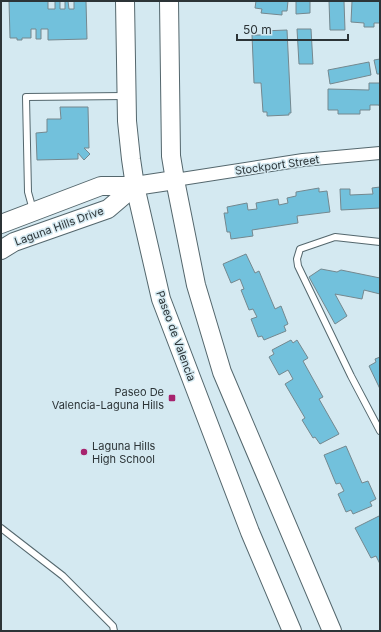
<svg xmlns="http://www.w3.org/2000/svg" width="381" height="632" font-family="Inter,sans-serif">
<style>
.building{fill:#72c1dc;stroke:#74888f}
.lines{fill:none;stroke-linecap:round;stroke-linejoin:round}
.service-casing{stroke:#54676d;stroke-width:8}
.minor-casing{stroke:#54676d;stroke-width:14}
.secondary-casing{stroke:#54676d;stroke-width:20}
.service{stroke:#fff;stroke-width:6}
.minor{stroke:#fff;stroke-width:12}
.secondary{stroke:#fff;stroke-width:18}
.poi-dot{fill:#a7236e;stroke:#d4e9f1;stroke-width:1.5}
.labels{text-anchor:middle;dominant-baseline:central;stroke-width:3;stroke-linejoin:round;paint-order:stroke}
.street-label{font-size:11px;fill:#2c3437;stroke:#d4e9f1}
.poi-label{font-size:11px;fill:#2c3437;stroke:#d4e9f1;text-anchor:end}
</style>
<rect width="100%" height="100%" fill="#d4e9f1"/>
<g class="building">
<polygon points="9,1 48,1 48,9 55,9 55,1 60,1 60,9 65,9 65,1 68,1 69,9 74,9 74,1 86,1 87,39 48,40 48,29 41,29 41,39 36,39 36,29 31,29 31,38 22,38 22,40 17,40 17,38 10,38"/>
<polygon points="256,1 288,1 287,11 282,11 282,15 261,13 262,9 255,8"/>
<polygon points="296,1 310,1 310,13 296,14"/>
<polygon points="329,1 344,1 345,30 330,30"/>
<polygon points="352,1 380,1 380,23 374,23 374,27 364,27 364,23 351,22"/>
<polygon points="297,29 311,29 313,64 299,64"/>
<polygon points="287,30 291,113 289,113 289,115 267,116 267,112 263,112 261,83 254,83 252,35 262,35 262,31"/>
<polygon points="380,59 380,74 377,74 374,60"/>
<polygon points="369,62 371,75 330,84 328,70"/>
<polygon points="369,83 380,83 380,108 379,105 370,105 370,110 360,110 360,114 338,114 338,110 328,110 328,89 369,90"/>
<polygon points="60,107 88,107 89,148 84,148 90,154 84,160 78,153 78,159 37,160 36,133 47,132 47,119 61,119"/>
<polygon points="380,187 380,208 341,210 340,189 350,189 350,195 373,194 372,188"/>
<polygon points="319,188 319,192 327,191 330,212 297,216 298,223 252,230 253,236 231,239 230,232 227,232 224,213 228,213 227,207 247,203 248,210 257,209 256,203 278,199 279,205 288,203 287,198 296,196 296,192"/>
<polygon points="246,254 255,273 259,271 275,309 281,306 288,324 284,326 286,331 264,340 262,336 258,337 251,319 257,317 253,309 249,310 241,290 244,289 240,279 231,283 223,264"/>
<polygon points="321,269 337,272 341,270 380,278 380,294 364,290 362,299 335,294 347,316 335,324 309,277"/>
<polygon points="291,340 293,343 297,340 308,358 303,361 323,397 319,399 339,434 320,444 315,437 313,438 302,420 305,418 285,384 293,379 288,370 279,375 269,357 274,354 272,350"/>
<polygon points="380,357 380,389 369,366 376,362 375,359"/>
<polygon points="346,446 362,483 368,481 376,499 370,502 372,506 353,514 351,510 346,512 338,494 344,491 340,483 336,484 324,455"/>
<polygon points="379,516 380,518 380,564 376,556 371,558 355,528"/>
</g>
<g class="lines">
<g class="service-casing">
<g id="service">
<polyline points="33,210 28,192 26,97 125,96"/>
<polyline points="380,242 335,237 300,249 297,259 298,266 351,376 380,431"/>
<polyline points="1,528 63,576 113,626 114,631"/>
</g>
</g>
<g class="minor-casing">
<polyline id="minor" points="175,180 303,160 380,153"/>
</g>
<g class="secondary-casing">
<g id="secondary">
<polyline points="125,1 127,121 131,159 135,186 161,299 250,532 292,631"/>
<polyline points="169,1 171,156 175,180 196,285 222,372 332,631"/>
<polyline points="1,224 101,186 135,186 175,180"/>
<polyline points="1,250 14,242 108,209 135,186"/>
</g>
</g>
<use href="#service" class="service"/>
<use href="#minor" class="minor"/>
<use href="#secondary" class="secondary"/>
</g>
<g class="poi-dot">
<rect x="168" y="394" width="8" height="8" rx="2"/>
<circle cx="84" cy="452" r="4"/>
</g>
<g class="labels">
<g class="street-label">
<text transform="translate(277 165) rotate(-8)">Stockport Street</text>
<text transform="translate(59 226) rotate(-20)">Laguna Hills Drive</text>
<text transform="translate(176 336) rotate(70)">Paseo de Valencia</text>
</g>
<g class="poi-label">
<text x="164" y="392">Paseo De<tspan x="164" dy="13">Valencia-Laguna Hills</tspan></text>
<text x="92" y="446" text-anchor="start">Laguna Hills<tspan x="92" dy="13">High School</tspan></text>
</g>
</g>
<rect width="381" height="632" fill="none" stroke="#2c3437" stroke-width="4"/>
<path d="M237 34v6h111v-6" fill="none" stroke="#2c3437" stroke-width="2"/>
<text x="243" y="34" font-size="12" fill="#2c3437" stroke="#d4e9f1" stroke-width="3" paint-order="stroke">50 m</text>
</svg>
